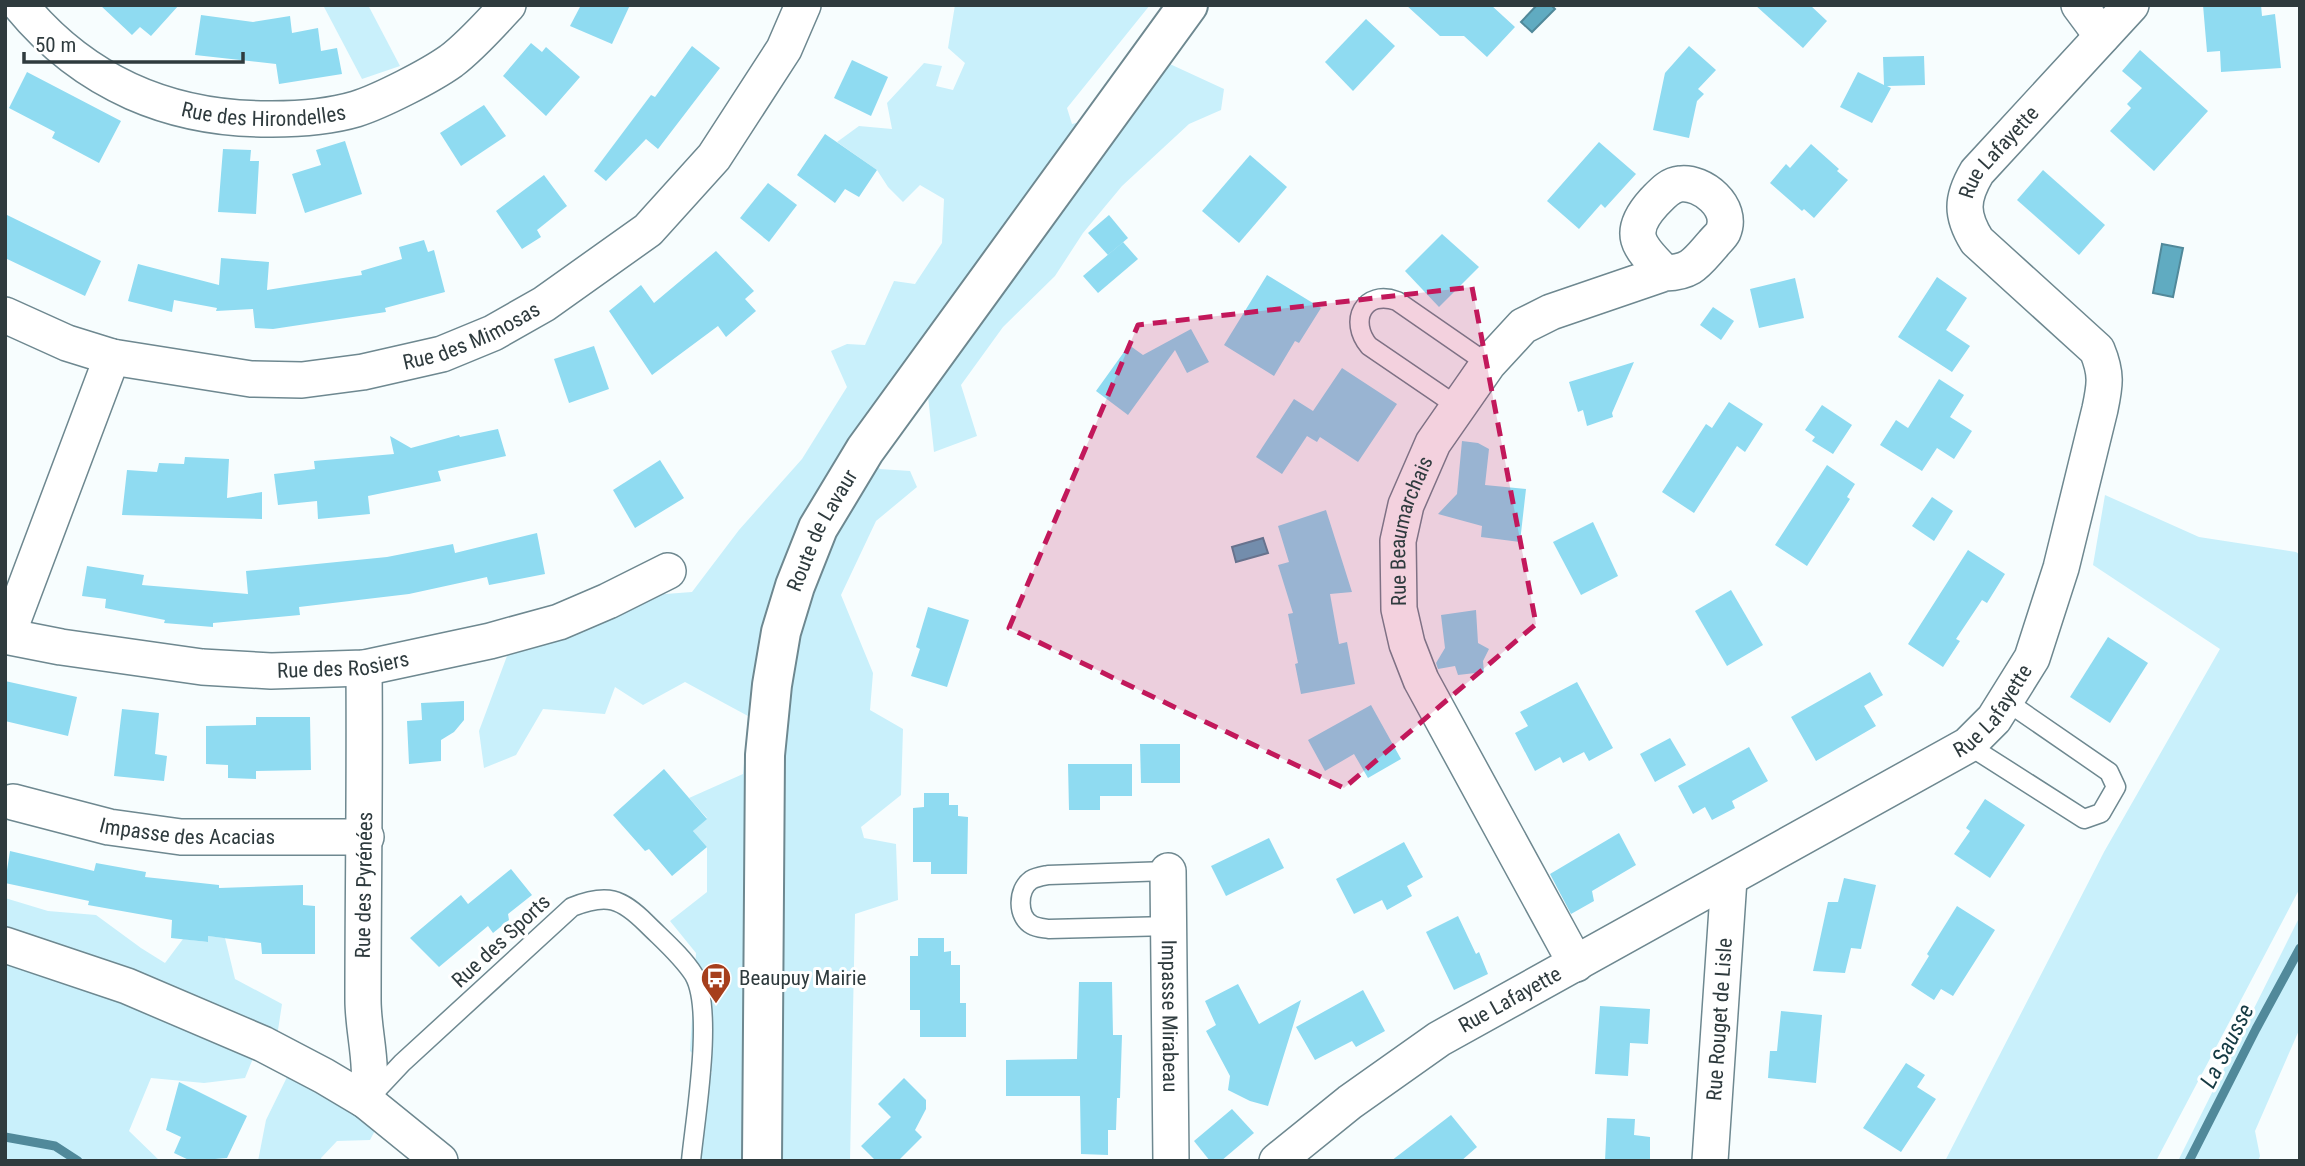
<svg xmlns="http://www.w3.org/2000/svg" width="2305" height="1166" font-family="'Roboto Condensed',sans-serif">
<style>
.green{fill:#c9f0fb}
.water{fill:#60abc1;stroke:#51899a;stroke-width:2}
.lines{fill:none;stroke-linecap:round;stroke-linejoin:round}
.stream{stroke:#51899a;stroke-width:9}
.building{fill:#8fdbf1}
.lane-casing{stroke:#6e8890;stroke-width:21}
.street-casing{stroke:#6e8890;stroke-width:38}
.primary-casing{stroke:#6e8890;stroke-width:42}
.lane{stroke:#fff;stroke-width:18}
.street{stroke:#fff;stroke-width:35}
.primary{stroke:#fff;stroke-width:38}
.marked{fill:#c2185b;fill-opacity:0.2;stroke:#c2185b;stroke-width:5;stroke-dasharray:14 9;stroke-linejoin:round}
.labels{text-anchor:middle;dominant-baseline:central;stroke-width:6;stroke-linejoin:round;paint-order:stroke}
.street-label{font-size:21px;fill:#2f3b3e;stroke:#fff}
.poi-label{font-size:21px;fill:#2f3b3e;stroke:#fff;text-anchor:start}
.water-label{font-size:23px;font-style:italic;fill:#153a43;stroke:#fff}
</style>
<rect width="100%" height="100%" fill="#f7fdfe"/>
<g class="green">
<polygon points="323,5 368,5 400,66 362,79"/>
<polygon points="955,5 1150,5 1067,108 1072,124 1100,117 1159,59 1224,89 1221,110 1189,124 1122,186 1083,233 1055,276 1003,327 961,385 977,436 934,452 926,378 892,379 862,444 880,469 910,471 917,487 876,521 841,595 873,673 870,710 903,729 901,795 861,827 864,838 896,844 898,900 855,914 850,1161 702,1161 692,1103 712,1072 690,1051 696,953 670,921 707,892 707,847 693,831 707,818 689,798 743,774 748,716 685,682 643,705 615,687 605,714 543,709 516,755 484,768 479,731 507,656 625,597 692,592 739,530 802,459 847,387 831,351 847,344 865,345 894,281 915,284 942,243 944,199 920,185 903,202 888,187 877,170 837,142 859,126 892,129 887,103 924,63 942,66 936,86 953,90 965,63 948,48"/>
<polygon points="2105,495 2199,537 2296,552 2300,555 2300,888 2156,1161 1945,1161 2104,852 2220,649 2093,565"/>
<polygon points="5,898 48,911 96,915 141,948 165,963 183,939 207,942 208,936 225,938 235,979 282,1004 278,1030 254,1056 245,1078 204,1083 151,1078 129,1131 160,1161 5,1161"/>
<polygon points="2300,916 2300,1028 2255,1131 2260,1156 2258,1161 2178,1161"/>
<polygon points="289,1073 381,1119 370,1140 337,1141 321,1158 322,1161 258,1161 266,1120"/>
</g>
<g class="water">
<polygon points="1537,5 1551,5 1555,9 1532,32 1521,22"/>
<polygon points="2162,244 2183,248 2173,297 2153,293"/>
<polygon points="1263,538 1268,553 1236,562 1232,547"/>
</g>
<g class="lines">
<g class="stream">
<polyline points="5,1137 55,1146 78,1161"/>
<polyline points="2189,1161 2256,1029 2300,948"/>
</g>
</g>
<g class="building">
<polygon points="100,5 179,5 151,36 140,27 132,35"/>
<polygon points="581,5 630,5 612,44 570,26"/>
<polygon points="1406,5 1491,5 1515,27 1487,57 1464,36 1440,36"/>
<polygon points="1755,5 1810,5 1827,21 1803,48"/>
<polygon points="2203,5 2261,5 2262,16 2275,14 2281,68 2221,72 2220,51 2207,52"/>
<polygon points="201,15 253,22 290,16 292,33 318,28 321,51 337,48 342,74 279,84 276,64 195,55"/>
<polygon points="1366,19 1395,46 1353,91 1325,62"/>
<polygon points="531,43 542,52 546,47 580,77 546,116 503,76"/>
<polygon points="692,46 720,68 658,149 646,139 606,181 594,171 651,95 655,97"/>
<polygon points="1689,46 1716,70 1698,89 1704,94 1697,101 1689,138 1653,130 1665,73"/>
<polygon points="2140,50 2208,111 2154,171 2110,131 2131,108 2127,104 2142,88 2122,71"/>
<polygon points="1924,56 1925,85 1887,86 1891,88 1872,123 1840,107 1858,72 1884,85 1883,57"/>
<polygon points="852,60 888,77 871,116 834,98"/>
<polygon points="27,72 121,121 99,163 52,138 55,132 9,108"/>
<polygon points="484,105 506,136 461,166 440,133"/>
<polygon points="825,134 877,170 859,197 845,189 835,203 797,175"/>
<polygon points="345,141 362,194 305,213 292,174 321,165 316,150"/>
<polygon points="1599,142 1636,174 1605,208 1601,204 1579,229 1547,201"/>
<polygon points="1811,144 1839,169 1837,171 1848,180 1814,218 1804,209 1802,211 1770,183 1786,164 1790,168"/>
<polygon points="223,149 251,150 250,161 259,161 256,214 218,212"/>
<polygon points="1250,155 1287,187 1239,243 1202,211"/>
<polygon points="2043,170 2105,225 2079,255 2017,200"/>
<polygon points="544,175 567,206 537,230 541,237 522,249 496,211"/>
<polygon points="768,183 797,205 769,242 740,218"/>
<polygon points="5,214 101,261 85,296 5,258"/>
<polygon points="1109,215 1128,238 1108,255 1088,233"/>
<polygon points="1442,234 1479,267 1439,307 1405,271"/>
<polygon points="424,240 428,252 434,250 445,292 385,308 386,312 273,329 255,328 253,309 216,311 217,308 174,300 172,312 128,301 138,264 219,285 221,258 269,262 267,290 362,275 361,271 402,259 399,247"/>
<polygon points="1123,242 1138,259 1098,293 1083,276"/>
<polygon points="716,251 754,291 745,299 756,311 726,337 718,326 652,375 609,311 641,285 654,303"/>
<polygon points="1267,275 1321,308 1299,343 1295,341 1274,376 1224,345"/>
<polygon points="1937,277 1967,298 1946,330 1970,346 1952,372 1898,337"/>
<polygon points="1795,278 1804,318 1759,328 1750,289"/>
<polygon points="1713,307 1734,321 1721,340 1700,325"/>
<polygon points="1191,329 1209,362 1187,373 1175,350 1128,415 1096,391 1129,345 1143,355"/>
<polygon points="594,346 609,389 569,403 554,359"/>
<polygon points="1634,362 1612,413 1613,417 1587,426 1583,410 1578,412 1569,382"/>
<polygon points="1342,368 1397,404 1358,462 1320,437 1317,442 1307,436 1282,474 1256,457 1294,399 1313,411"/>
<polygon points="1939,379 1964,395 1950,417 1972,431 1954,459 1937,448 1922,471 1880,445 1896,420 1908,428"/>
<polygon points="1729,402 1763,424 1745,452 1737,446 1694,513 1662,492 1706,424 1712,428"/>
<polygon points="1822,405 1852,425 1833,454 1812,441 1815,437 1805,430"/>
<polygon points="498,429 506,456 438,471 441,481 368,496 370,514 318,519 317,501 278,505 274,474 315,469 314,461 394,454 390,436 411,448 459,435 460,437"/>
<polygon points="1462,441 1478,443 1489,449 1485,485 1526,489 1520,542 1481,537 1482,526 1438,514 1457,494"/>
<polygon points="185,457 229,459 227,498 262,492 262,519 122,515 127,470 157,472 159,463 184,464"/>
<polygon points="660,460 684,498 635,528 613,490"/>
<polygon points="1827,465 1855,484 1847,497 1850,499 1807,566 1775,545"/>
<polygon points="1932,497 1953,511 1934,541 1912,526"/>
<polygon points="1326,510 1352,592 1330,594 1339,644 1347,642 1355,684 1301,694 1295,664 1298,663 1288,614 1293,613 1278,565 1289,562 1278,526"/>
<polygon points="1593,522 1618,576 1581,595 1553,542"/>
<polygon points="537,533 545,574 489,585 487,577 409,594 299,607 300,615 213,623 213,627 164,623 165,620 105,608 106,599 82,596 87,566 144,575 142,585 248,594 246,571 387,557 453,544 455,553"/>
<polygon points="1968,550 2005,574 1987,603 1982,600 1956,639 1960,641 1943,667 1908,644"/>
<polygon points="1731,590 1763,645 1727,666 1695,611"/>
<polygon points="928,607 969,620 947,687 911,676 920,649 916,647"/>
<polygon points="1476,610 1478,643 1489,649 1483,661 1484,672 1458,675 1455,666 1438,669 1436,663 1445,648 1441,615"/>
<polygon points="2108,637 2148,663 2110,723 2070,697"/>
<polygon points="1870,672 1883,695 1864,706 1876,726 1816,761 1791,717"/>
<polygon points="5,681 77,697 68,736 5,721"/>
<polygon points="1577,682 1613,748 1589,761 1584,752 1563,763 1560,757 1535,771 1515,733 1528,726 1520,712"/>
<polygon points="464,701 464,720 454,732 441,740 441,761 409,764 407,721 422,720 421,703"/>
<polygon points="1371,705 1401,759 1368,778 1354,754 1325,771 1308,740"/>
<polygon points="122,709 159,713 155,754 167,756 164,781 114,776"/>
<polygon points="256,717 310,717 311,770 256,771 256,779 228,778 228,765 206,764 206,726 256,725"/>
<polygon points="1670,738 1686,765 1655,782 1640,754"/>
<polygon points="1140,744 1180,744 1180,783 1141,783"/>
<polygon points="1749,747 1768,781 1732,801 1735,808 1712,820 1705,807 1693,814 1678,786"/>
<polygon points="1068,764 1132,764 1132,796 1100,796 1100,810 1069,810"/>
<polygon points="664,769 707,819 693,831 707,847 672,876 649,849 645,851 613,815"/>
<polygon points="924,793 949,793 949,805 958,805 958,816 968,817 967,874 931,874 931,862 913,862 913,808 924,807"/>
<polygon points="1985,799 2025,825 1990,878 1954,854 1970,831 1966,828"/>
<polygon points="1619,833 1636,865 1592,891 1594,901 1571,914 1550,874"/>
<polygon points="1269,838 1284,868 1226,896 1211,866"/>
<polygon points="1404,842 1423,877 1407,886 1412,896 1387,910 1382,900 1354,914 1336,879"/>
<polygon points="10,851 94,871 96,863 146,872 145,877 219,885 219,888 303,885 303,905 315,906 315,954 262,954 261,943 208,936 208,942 171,938 172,920 88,905 89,901 5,883"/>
<polygon points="511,869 532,895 508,914 509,920 493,933 488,926 439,967 410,938 461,895 468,904"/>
<polygon points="1844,878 1876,885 1861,949 1851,948 1845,973 1813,971 1828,902 1838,902"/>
<polygon points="1957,906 1995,930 1953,996 1941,989 1934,1000 1911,985 1929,956 1927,954"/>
<polygon points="1458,916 1476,954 1479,952 1488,974 1454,990 1426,932"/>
<polygon points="918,938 944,938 944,952 951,951 951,965 960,965 960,1003 966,1003 966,1037 920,1037 920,1010 910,1010 910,956 918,956"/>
<polygon points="1079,982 1112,982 1113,1035 1122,1035 1120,1098 1117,1098 1116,1130 1108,1130 1108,1155 1081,1154 1080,1096 1006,1096 1006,1060 1077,1059"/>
<polygon points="1238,984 1259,1024 1301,1000 1268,1106 1250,1101 1228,1090 1230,1076 1206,1031 1216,1025 1205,1001"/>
<polygon points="1363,990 1385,1031 1356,1047 1352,1041 1315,1060 1296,1027"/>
<polygon points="1600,1006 1650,1009 1648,1044 1630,1043 1628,1076 1595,1074"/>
<polygon points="1781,1011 1822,1015 1816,1083 1768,1078 1770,1051 1777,1051"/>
<polygon points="1906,1063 1925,1075 1917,1087 1936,1099 1901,1152 1863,1128"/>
<polygon points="904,1078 926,1100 926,1109 915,1130 922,1137 898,1161 876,1161 861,1146 891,1117 878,1104"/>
<polygon points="179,1082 247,1116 227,1158 191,1161 174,1153 181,1137 166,1130"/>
<polygon points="1232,1109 1254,1133 1221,1161 1210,1161 1194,1141"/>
<polygon points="1451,1115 1477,1147 1461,1161 1391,1161"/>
<polygon points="1607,1118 1635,1119 1634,1135 1650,1137 1650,1159 1605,1161"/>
</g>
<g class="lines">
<g class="lane-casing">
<g id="lane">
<path d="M1457 406 1369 346C1348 321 1364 289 1397 301L1488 364"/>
<polyline points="1968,745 2084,819 2101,813 2116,787 2109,772 2006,701"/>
<path d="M1168 871 1048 875C1043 876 1036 877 1031 880 1017 890 1017 917 1032 925 1037 928 1044 928 1049 929L1170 926"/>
<path d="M371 1096 402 1063 572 907C607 893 621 898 647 924 663 940 682 956 694 975 714 1010 695 1119 691 1161"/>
</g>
</g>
<g class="street-casing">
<g id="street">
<path id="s1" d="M20 5C85 84 172 120 272 119 300 119 329 117 356 109 381 101 430 76 451 61 472 45 490 24 508 5"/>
<polyline points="2079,5 2102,36"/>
<path id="s2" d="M5 315 67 343 112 357 251 379 302 380 363 372 442 354 493 333 544 304 648 230 714 157 784 49 803 5"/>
<path id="s3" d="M5 636 61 647 202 667 271 671 364 668 490 641 559 622 608 601 668 571"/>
<polyline points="7,636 112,357"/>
<path d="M364 668C365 779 363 889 363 1000 363 1034 375 1068 366 1101"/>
<path id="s4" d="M13 802 109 827 181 837H366"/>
<path id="s5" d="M1168 871 1171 1161"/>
<polyline points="5,945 127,986 263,1044 324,1076 366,1101 440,1161"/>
<path id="s6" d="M1576 964 1421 680 1407 644 1399 609 1398 541 1406 505 1433 443 1488 364 1523 326 1551 312 1665 273C1692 272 1696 263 1713 244 1716 240 1721 236 1723 232 1734 207 1702 181 1680 184 1669 185 1662 194 1654 202 1625 234 1639 247 1665 273"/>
<path id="s7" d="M1277 1161 1350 1102 1439 1039 1968 745 1994 719 2032 658 2061 568 2100 409C2105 385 2107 374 2097 350L1977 241C1961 215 1961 199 1977 172L2131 5"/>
<path id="s8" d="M1710 1161 1729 879"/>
</g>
</g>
<g class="primary-casing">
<g id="primary">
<path id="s9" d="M762 1161 765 755 772 685 781 632 795 586 818 528 865 450 1188 5"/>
</g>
</g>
<use href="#lane" class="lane"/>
<use href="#street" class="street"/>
<use href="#primary" class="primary"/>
</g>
<path class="marked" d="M1472 287 1536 624 1344 788 1009 628 1138 325Z"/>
<defs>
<g id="bus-pin" transform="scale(1.575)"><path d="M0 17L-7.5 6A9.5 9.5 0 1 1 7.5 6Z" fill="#a63f1c" stroke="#fff"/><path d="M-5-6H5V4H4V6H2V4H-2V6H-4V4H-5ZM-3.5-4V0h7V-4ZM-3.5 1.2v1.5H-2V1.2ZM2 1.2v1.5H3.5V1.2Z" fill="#fff"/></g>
</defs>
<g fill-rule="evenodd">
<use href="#bus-pin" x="716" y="978"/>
</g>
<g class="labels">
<g class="street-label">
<text stroke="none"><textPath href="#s1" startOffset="278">Rue des Hirondelles</textPath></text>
<text stroke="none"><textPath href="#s7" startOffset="1500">Rue Lafayette</textPath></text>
<text stroke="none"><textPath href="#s2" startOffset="483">Rue des Mimosas</textPath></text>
<text stroke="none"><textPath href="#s9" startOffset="640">Route de Lavaur</textPath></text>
<text stroke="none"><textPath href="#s6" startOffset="478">Rue Beaumarchais</textPath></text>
<text stroke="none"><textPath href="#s3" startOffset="341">Rue des Rosiers</textPath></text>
<text stroke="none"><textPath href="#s7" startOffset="850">Rue Lafayette</textPath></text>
<text stroke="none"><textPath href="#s4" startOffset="178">Impasse des Acacias</textPath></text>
<text transform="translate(364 885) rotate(-89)">Rue des Pyrénées</text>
<text transform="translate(501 941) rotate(-43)">Rue des Sports</text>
<text stroke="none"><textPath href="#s7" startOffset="284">Rue Lafayette</textPath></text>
<text stroke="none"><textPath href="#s5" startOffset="145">Impasse Mirabeau</textPath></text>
<text stroke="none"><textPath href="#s8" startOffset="142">Rue Rouget de Lisle</textPath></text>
</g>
<g class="poi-label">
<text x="739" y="978">Beaupuy Mairie</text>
</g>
<g class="water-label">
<text transform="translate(2227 1046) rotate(-63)">La Sausse</text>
</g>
</g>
<rect width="2305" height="1166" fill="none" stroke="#2f3b3e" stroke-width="14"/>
<path d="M24 52v10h219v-10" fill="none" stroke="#2f3b3e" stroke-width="3.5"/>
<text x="35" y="52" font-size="21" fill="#2f3b3e" stroke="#ffffff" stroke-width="5" paint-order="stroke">50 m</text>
</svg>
